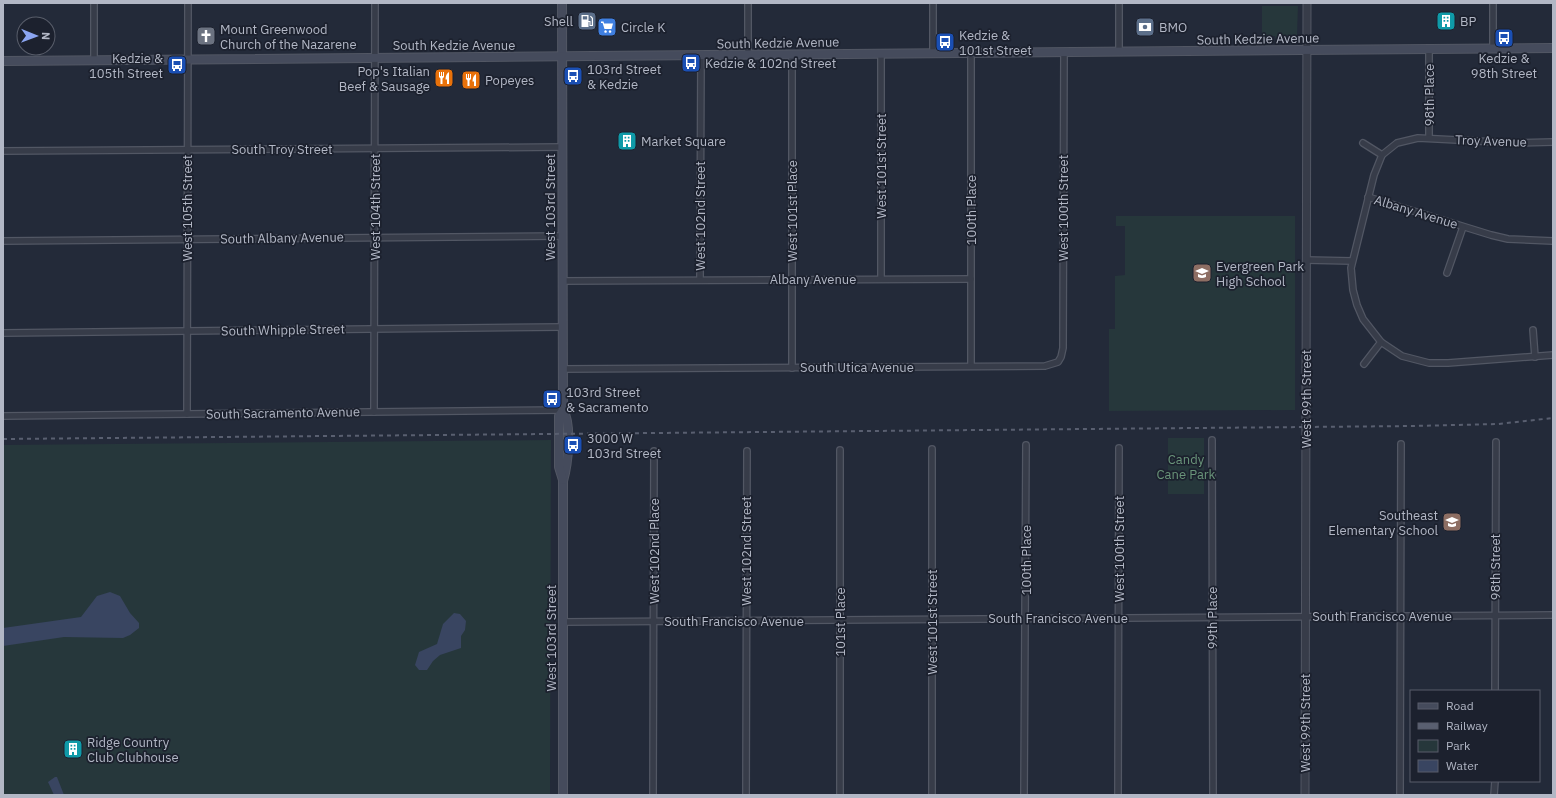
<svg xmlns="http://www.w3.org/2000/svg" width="1556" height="798" font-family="'IBM Plex Sans',sans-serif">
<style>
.green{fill:#26373b}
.water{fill:#394561}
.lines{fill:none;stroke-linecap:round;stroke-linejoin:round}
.minor-casing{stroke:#525764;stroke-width:8}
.tertiary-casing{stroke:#525764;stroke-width:9}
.secondary-casing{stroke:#525764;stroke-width:10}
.minor{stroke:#373c49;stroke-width:5.5}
.tertiary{stroke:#373c49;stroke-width:7}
.secondary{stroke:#454b5c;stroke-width:8}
.rail{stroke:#595f70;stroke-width:2;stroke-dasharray:4 4;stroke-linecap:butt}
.labels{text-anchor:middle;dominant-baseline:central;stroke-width:3.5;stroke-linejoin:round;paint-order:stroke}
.poi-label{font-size:13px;fill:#b2b7c5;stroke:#1c212e;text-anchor:start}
.street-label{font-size:13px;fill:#b2b7c5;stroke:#1c212e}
.park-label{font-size:13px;fill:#6a957a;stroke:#1c212e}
</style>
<rect width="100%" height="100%" fill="#232a39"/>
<g class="green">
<polygon points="1262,6 1298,6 1297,35 1289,40 1276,40 1275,36 1262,37"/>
<polygon points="1116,216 1295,216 1295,410 1109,411 1109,329 1115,329 1115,276 1125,275 1125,226 1116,226"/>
<rect x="1168" y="438" width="36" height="56"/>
<polygon points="551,440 550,795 3,795 3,445"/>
</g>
<g class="water">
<polygon points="110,592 120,596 130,613 139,623 139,628 130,635 123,638 64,637 3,646 3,628 81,617 97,596"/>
<polygon points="454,613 460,614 466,621 465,630 461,636 461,648 440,655 433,661 427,670 419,670 415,665 419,652 437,644 443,624"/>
<polygon points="55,777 57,777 64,795 54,795 48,782"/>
</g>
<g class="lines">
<g class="minor-casing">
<g id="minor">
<polyline points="94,3 94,60"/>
<polyline points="748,3 748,55"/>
<polyline points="933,3 933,54"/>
<polyline points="1119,3 1119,52"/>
<polyline points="1493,3 1493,48"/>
<polyline points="1429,49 1429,138"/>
<polyline points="1363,143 1382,155"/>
<polyline points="3,151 562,147"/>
<polyline points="1368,197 1491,235 1508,239 1553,241"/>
<polyline points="3,241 562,236"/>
<polyline points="1306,260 1352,261"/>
<polyline points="1447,273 1463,227"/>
<polyline points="881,279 881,54"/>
<polyline points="700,280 701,56"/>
<polyline points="562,281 971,279"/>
<polyline points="1533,330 1535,357"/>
<polyline points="3,333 562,327"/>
<polyline points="1381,342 1402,356 1429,363 1448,363 1553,355"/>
<polyline points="1364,364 1381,342 1363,319 1357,305 1353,290 1351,268 1374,175 1382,155 1397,143 1418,138 1516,143 1553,142"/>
<polyline points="971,366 971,53"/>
<polyline points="792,368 792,55"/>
<polyline points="563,369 1045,366 1058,362 1061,357 1063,348 1064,52"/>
<polyline points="374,412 375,3"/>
<polyline points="187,414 188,3"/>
<polyline points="3,416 563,410"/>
<polyline points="1212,440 1213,795"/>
<polyline points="840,450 840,795"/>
<polyline points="563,622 1553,615"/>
<polyline points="1495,691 1496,442"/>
<polyline points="653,795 654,451"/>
<polyline points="746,795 747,451"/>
<polyline points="932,795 932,449"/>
<polyline points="1024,795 1026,445"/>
<polyline points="1118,795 1119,448"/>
<polyline points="1400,795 1401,444"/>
<polyline points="1494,795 1495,781"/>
</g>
</g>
<g class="tertiary-casing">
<polyline id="tertiary" points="1305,795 1307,3"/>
</g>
<g class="secondary-casing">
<g id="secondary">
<path d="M562 3 563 410C572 424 568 464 563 481V795"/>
<polyline points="3,61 1553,48"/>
<polyline points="563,480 559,467 559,416 563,410"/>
</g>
</g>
<use href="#minor" class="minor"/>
<use href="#tertiary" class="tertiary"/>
<use href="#secondary" class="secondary"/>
<polyline class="rail" points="3,439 1413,426 1498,424 1553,418"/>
</g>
<defs>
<g id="fuel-square" transform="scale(1)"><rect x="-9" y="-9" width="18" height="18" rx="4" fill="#5c6f8a" stroke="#1c212e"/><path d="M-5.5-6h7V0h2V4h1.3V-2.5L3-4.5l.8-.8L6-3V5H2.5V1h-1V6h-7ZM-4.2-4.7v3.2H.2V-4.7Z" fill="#fff"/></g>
<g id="building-square" transform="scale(1)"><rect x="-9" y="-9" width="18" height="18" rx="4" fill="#0f9aa8" stroke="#1c212e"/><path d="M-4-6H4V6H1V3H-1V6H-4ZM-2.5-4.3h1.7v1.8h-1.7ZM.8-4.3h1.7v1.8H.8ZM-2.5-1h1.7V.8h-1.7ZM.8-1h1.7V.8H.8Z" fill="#fff"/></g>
<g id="supermarket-square" transform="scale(1)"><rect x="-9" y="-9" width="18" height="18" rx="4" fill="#3f7fe0" stroke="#1c212e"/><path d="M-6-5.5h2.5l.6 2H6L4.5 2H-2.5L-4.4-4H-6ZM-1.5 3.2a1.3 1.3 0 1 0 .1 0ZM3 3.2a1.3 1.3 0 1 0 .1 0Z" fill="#fff"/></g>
<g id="bank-square" transform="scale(1)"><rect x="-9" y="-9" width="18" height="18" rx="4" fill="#5c6f8a" stroke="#1c212e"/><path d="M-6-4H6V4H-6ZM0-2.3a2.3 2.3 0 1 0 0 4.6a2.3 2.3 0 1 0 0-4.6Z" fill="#fff"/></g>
<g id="church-square" transform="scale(1)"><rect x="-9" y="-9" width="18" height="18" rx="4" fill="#6b7280" stroke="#1c212e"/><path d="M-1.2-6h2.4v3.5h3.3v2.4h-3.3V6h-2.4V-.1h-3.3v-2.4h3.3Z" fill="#fff"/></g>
<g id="bus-square" transform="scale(1)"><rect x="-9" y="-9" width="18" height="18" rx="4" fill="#1a4fb4" stroke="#1c212e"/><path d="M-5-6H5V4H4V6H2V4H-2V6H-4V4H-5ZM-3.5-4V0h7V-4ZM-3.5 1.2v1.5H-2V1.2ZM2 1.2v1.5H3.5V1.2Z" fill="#fff"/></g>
<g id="restaurant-square" transform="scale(1)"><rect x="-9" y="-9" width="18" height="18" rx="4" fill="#e8710a" stroke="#1c212e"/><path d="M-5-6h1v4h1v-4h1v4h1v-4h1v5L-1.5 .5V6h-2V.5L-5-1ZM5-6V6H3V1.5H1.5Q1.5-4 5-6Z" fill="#fff"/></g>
<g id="school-square" transform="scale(1)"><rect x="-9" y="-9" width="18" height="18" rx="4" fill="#8d6e63" stroke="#1c212e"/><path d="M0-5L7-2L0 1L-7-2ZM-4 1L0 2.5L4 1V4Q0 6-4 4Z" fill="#fff"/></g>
</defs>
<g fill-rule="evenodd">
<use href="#fuel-square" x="587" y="21"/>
<use href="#building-square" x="1446" y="21"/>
<use href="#supermarket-square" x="607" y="27"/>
<use href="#bank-square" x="1145" y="27"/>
<use href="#church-square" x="206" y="36"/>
<use href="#bus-square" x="1504" y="38"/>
<use href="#bus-square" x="945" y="42"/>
<use href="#bus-square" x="691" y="63"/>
<use href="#bus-square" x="177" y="65"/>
<use href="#bus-square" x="573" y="76"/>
<use href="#restaurant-square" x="444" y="78"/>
<use href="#restaurant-square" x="471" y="80"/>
<use href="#building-square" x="627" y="141"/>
<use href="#school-square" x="1202" y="273"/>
<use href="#bus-square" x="552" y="399"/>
<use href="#bus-square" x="573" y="445"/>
<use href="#school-square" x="1452" y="522"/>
<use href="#building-square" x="73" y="749"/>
</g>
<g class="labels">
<g class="poi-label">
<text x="573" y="21" text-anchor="end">Shell</text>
<text x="1460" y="21">BP</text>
<text x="621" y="27">Circle K</text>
<text x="1159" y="27">BMO</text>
<text x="220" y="29">Mount Greenwood<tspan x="220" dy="15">Church of the Nazarene</tspan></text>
<text x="959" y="35">Kedzie &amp;<tspan x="959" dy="15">101st Street</tspan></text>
<text x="163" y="58" text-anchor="end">Kedzie &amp;<tspan x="163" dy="15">105th Street</tspan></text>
<text x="1504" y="58" text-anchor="middle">Kedzie &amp;<tspan x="1504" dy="15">98th Street</tspan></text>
<text x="705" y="63">Kedzie &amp; 102nd Street</text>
<text x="587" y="69">103rd Street<tspan x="587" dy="15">&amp; Kedzie</tspan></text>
<text x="430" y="71" text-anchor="end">Pop's Italian<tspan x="430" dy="15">Beef &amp; Sausage</tspan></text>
<text x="485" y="80">Popeyes</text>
<text x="641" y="141">Market Square</text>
<text x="1216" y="266">Evergreen Park<tspan x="1216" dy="15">High School</tspan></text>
<text x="566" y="392">103rd Street<tspan x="566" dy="15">&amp; Sacramento</tspan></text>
<text x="587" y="438">3000 W<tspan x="587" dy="15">103rd Street</tspan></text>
<text x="1438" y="515" text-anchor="end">Southeast<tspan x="1438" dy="15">Elementary School</tspan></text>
<text x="87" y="742">Ridge Country<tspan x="87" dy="15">Club Clubhouse</tspan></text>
</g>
<g class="street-label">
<text transform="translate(1258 39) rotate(-1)">South Kedzie Avenue</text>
<text transform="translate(778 43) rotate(-1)">South Kedzie Avenue</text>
<text x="454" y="45">South Kedzie Avenue</text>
<text transform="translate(1429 95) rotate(-90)">98th Place</text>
<text transform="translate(1491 141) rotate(2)">Troy Avenue</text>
<text x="282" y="149">South Troy Street</text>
<text transform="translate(881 166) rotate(-90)">West 101st Street</text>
<text transform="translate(375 207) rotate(-90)">West 104th Street</text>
<text transform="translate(550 207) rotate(-90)">West 103rd Street</text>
<text transform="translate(187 208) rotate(-90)">West 105th Street</text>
<text transform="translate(1063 208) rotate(-90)">West 100th Street</text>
<text transform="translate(971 210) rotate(-90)">100th Place</text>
<text transform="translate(792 211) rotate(-90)">West 101st Place</text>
<text transform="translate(1416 212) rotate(17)">Albany Avenue</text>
<text transform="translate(700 216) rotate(-90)">West 102nd Street</text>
<text transform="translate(282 238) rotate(-1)">South Albany Avenue</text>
<text x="813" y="279">Albany Avenue</text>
<text transform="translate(283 330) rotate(-1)">South Whipple Street</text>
<text x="857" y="367">South Utica Avenue</text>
<text transform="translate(1306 399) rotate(-90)">West 99th Street</text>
<text transform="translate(283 413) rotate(-1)">South Sacramento Avenue</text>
<text transform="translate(1119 549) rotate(-90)">West 100th Street</text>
<text transform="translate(654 551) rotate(-90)">West 102nd Place</text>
<text transform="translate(746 551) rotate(-90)">West 102nd Street</text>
<text transform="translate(1026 560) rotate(-90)">100th Place</text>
<text transform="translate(1495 567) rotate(-90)">98th Street</text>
<text x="1382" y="616">South Francisco Avenue</text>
<text x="1058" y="618">South Francisco Avenue</text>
<text transform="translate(1212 618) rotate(-90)">99th Place</text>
<text x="734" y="621">South Francisco Avenue</text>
<text transform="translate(840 622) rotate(-90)">101st Place</text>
<text transform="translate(932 622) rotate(-90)">West 101st Street</text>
<text transform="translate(551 638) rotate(-90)">West 103rd Street</text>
<text transform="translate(1305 723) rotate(-90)">West 99th Street</text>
</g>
<g class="park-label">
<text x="1186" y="459">Candy<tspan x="1186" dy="15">Cane Park</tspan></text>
</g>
</g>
<rect width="1556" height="798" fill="none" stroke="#b2b7c5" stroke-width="8"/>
<rect x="1410" y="690" width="130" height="92" fill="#1c212e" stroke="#585d6a"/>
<rect x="1418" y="703" width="20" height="6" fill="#454b5c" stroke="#585d6a"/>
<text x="1446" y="710" font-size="12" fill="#b2b7c5">Road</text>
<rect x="1418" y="723" width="20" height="6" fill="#595f70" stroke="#585d6a"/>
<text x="1446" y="730" font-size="12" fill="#b2b7c5">Railway</text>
<rect x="1418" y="740" width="20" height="12" fill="#26373b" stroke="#585d6a"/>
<text x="1446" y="750" font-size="12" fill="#b2b7c5">Park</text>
<rect x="1418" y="760" width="20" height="12" fill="#394561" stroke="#585d6a"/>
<text x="1446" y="770" font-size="12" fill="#b2b7c5">Water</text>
<g transform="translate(36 36) rotate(91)"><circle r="19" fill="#1c212e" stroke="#585d6a"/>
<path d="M0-3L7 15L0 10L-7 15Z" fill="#8ba5f1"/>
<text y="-6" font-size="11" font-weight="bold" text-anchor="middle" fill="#b2b7c5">N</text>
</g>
</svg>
